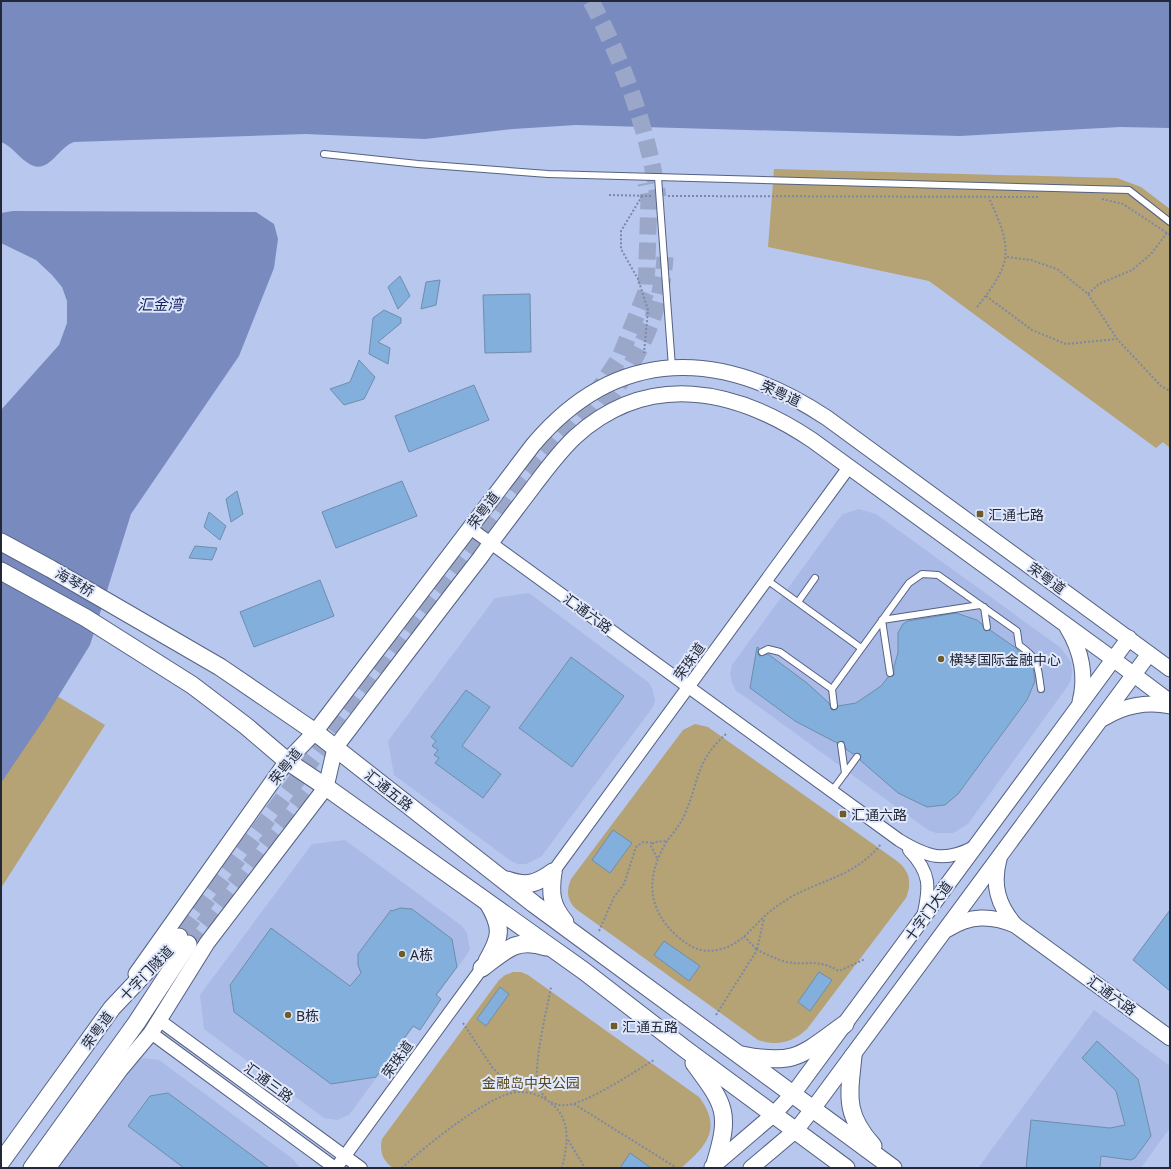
<svg xmlns="http://www.w3.org/2000/svg" width="1171" height="1169" font-family="'Noto Sans','Noto Sans SC',sans-serif">
<style>
.built{fill:#a9bae6}
.green{fill:#b5a375}
.water{fill:#788abe}
.building{fill:#82afdb;stroke:#6f8dab}
.lines{fill:none;stroke-linecap:round;stroke-linejoin:round}
.secondary-tunnel{stroke:#9aa7c9;stroke-width:17;stroke-dasharray:17 8;stroke-linecap:butt}
.service-casing{stroke:#556184;stroke-width:8}
.minor-casing{stroke:#556184;stroke-width:14}
.tertiary-casing{stroke:#556184;stroke-width:17}
.secondary-casing{stroke:#556184;stroke-width:19}
.path{stroke:#7d88a5;stroke-width:2;stroke-dasharray:2 2;stroke-linecap:butt}
.service{stroke:#fff;stroke-width:6}
.minor{stroke:#fff;stroke-width:12}
.tertiary{stroke:#fff;stroke-width:15}
.secondary{stroke:#fff;stroke-width:17}
.poi-dot{fill:#6d5b29;stroke:#e0e8fc;stroke-width:1.5}
.labels{text-anchor:middle;dominant-baseline:central;stroke-width:4;stroke-linejoin:round;paint-order:stroke}
.street-label{font-size:14px;fill:#222836;stroke:#e0e8fc}
.poi-label{font-size:14px;fill:#222836;stroke:#e0e8fc;text-anchor:start}
.park-label{font-size:14px;fill:#574719;stroke:#e0e8fc}
.water-label{font-size:15px;font-style:italic;fill:#152260;stroke:#e0e8fc}
</style>
<rect width="100%" height="100%" fill="#b8c7ee"/>
<g class="built">
<polygon points="859,509 876,514 1061,648 1071,662 1072,671 1071,680 1067,687 968,824 953,833 936,833 928,830 744,696 736,691 732,683 730,674 732,665 837,521 843,514"/>
<polygon points="529,593 648,682 652,688 655,701 653,707 541,857 526,864 518,864 511,861 394,775 388,741 495,598"/>
<polygon points="345,840 462,926 467,933 470,949 466,956 349,1115 337,1120 324,1118 204,1029 200,995 312,844"/>
<polygon points="1094,1010 1170,1066 1170,1128 1141,1168 978,1168"/>
<polygon points="143,1058 159,1060 293,1159 300,1168 54,1168 135,1061"/>
</g>
<g class="green">
<polygon points="774,169 1117,178 1141,187 1170,209 1170,448 1163,442 1156,448 929,281 768,247"/>
<polygon points="1,662 105,725 1,888"/>
<path d="M695 724 708 727 897 861C910 871 912 883 906 898L807 1029C792 1043 777 1046 758 1040L576 909C567 900 566 891 571 879L683 730Z"/>
<path d="M513 972H521L528 975 699 1097C723 1129 706 1146 681 1168H393C383 1161 379 1152 382 1139L499 980 505 975Z"/>
</g>
<g class="water">
<path d="M1 1H1170V128L1120 127 960 136 576 125 513 129 425 139 305 134 74 142C58 147 48 177 28 163 18 157 12 146 1 142Z"/>
<polygon points="13,211 256,212 274,224 278,239 274,268 239,356 131,514 90,645 45,718 1,783 1,410 59,345 67,323 67,301 62,287 52,275 36,260 1,243 1,213"/>
</g>
<g class="building">
<polygon points="400,276 410,296 398,309 388,287"/>
<polygon points="440,280 436,305 421,309 426,282"/>
<polygon points="530,294 531,352 485,353 483,295"/>
<polygon points="384,310 401,318 401,323 378,342 390,348 388,364 369,354 373,318"/>
<polygon points="359,360 375,377 364,399 344,405 330,389 350,382"/>
<polygon points="474,385 489,420 409,452 395,416"/>
<polygon points="402,481 417,516 336,548 322,512"/>
<polygon points="237,491 243,514 231,522 226,499"/>
<polygon points="209,512 226,526 220,540 204,527"/>
<polygon points="195,546 217,548 212,560 189,558"/>
<polygon points="320,580 334,616 254,647 240,612"/>
<polygon points="956,613 977,620 982,624 985,631 990,630 1016,648 1033,667 1035,681 1027,700 958,794 945,805 927,807 898,793 860,760 860,754 853,754 846,749 843,741 837,743 795,721 750,688 757,647 759,648 758,652 759,656 768,654 807,683 829,703 832,710 836,710 838,706 856,703 881,686 888,677 894,675 894,666 898,653 898,633 903,624 908,621"/>
<polygon points="571,657 624,696 572,767 519,728"/>
<polygon points="466,690 490,707 462,746 501,774 483,798 435,763 439,758 434,755 438,750 432,746 436,741 431,737"/>
<polygon points="613,830 632,843 610,873 592,860"/>
<polygon points="400,908 412,909 452,939 457,967 436,995 441,999 420,1030 413,1026 376,1077 331,1084 234,1012 230,985 271,928 350,986 361,973 358,965 358,954 391,910 392,911"/>
<polygon points="1170,910 1170,991 1133,960"/>
<polygon points="664,941 700,966 689,981 654,955"/>
<polygon points="819,972 832,980 810,1011 798,1002"/>
<polygon points="500,987 509,994 486,1026 477,1019"/>
<polygon points="1097,1041 1138,1079 1151,1136 1135,1158 1131,1160 1101,1156 1100,1168 1026,1168 1031,1120 1110,1128 1125,1125 1116,1091 1082,1058"/>
<polygon points="168,1093 269,1168 184,1168 128,1126 150,1096"/>
<polygon points="630,1153 651,1168 620,1168"/>
</g>
<g class="lines">
<g class="secondary-tunnel">
<path d="M591 1C623 61 648 130 658 197"/>
<path d="M589 425C629 375 661 323 665 257"/>
<polyline points="183,932 517,486 597,392 620,357 646,292 649,199 646,183"/>
<polyline points="188,944 325,769"/>
</g>
<g class="service-casing">
<g id="service">
<polyline points="324,154 418,164 548,174 1129,190 1170,222"/>
<polyline points="658,177 672,367"/>
<polyline points="767,580 861,648"/>
<polyline points="798,602 815,578"/>
<polyline points="984,607 987,627"/>
<polyline points="762,652 768,649 780,652 832,689"/>
<polyline points="890,673 882,620 980,605"/>
<path d="M834 706 832 689 909 583 922 574 938 575 1017 631 1019 645C1040 660 1037 664 1041 689"/>
<polyline points="841,745 845,773"/>
<polyline points="832,791 857,757"/>
</g>
</g>
<g class="minor-casing">
<g id="minor">
<path d="M470 528 899 840C927 857 944 863 974 847"/>
<path d="M909 850C931 873 930 887 923 917"/>
<polyline points="553,872 849,467"/>
<polyline points="159,1020 361,1168"/>
<polyline points="151,1033 335,1168"/>
<polyline points="336,1168 482,968"/>
</g>
</g>
<g class="tertiary-casing">
<g id="tertiary">
<path d="M1067 627C1081 650 1087 675 1080 702"/>
<path d="M1104 718C1123 706 1147 701 1170 706"/>
<path d="M999 859C992 885 998 905 1015 925L1170 1038"/>
<path d="M948 929C970 915 991 915 1015 925"/>
<path d="M136 974 287 761 315 732 533 445C618 344 723 349 827 418L1170 669"/>
<polyline points="712,1167 774,1114 796,1090 1129,638"/>
<path d="M48 1168 120 1070 151 1033 207 943 326 787 335 748C383 685 431 621 480 558 497 534 515 511 533 487 546 470 559 452 575 437 649 370 736 389 812 440L1113 659 1170 702"/>
<polyline points="751,1168 796,1130 815,1106 1149,654"/>
</g>
</g>
<g class="secondary-casing">
<g id="secondary">
<polyline points="1,542 51,569 220,667 264,697 315,732 534,904 893,1168"/>
<polyline points="1,571 86,618 192,685 246,726 287,761 326,787 584,971 685,1049 846,1168"/>
<path d="M553 872C550 894 551 905 565 922"/>
<path d="M507 880C527 887 536 884 553 872"/>
<path d="M487 961C501 937 503 928 488 903"/>
<path d="M482 968C505 951 516 937 546 947"/>
<path d="M742 1055C796 1066 803 1054 845 1024"/>
<path d="M853 1056C849 1096 844 1114 873 1146"/>
<path d="M694 1063C725 1105 731 1112 715 1164"/>
<polyline points="1,1162 112,1008 179,937"/>
<polyline points="32,1168 137,1022 188,944"/>
</g>
</g>
<g class="path">
<polyline points="609,195 652,196"/>
<polyline points="642,196 621,231 621,249 638,279 648,310 644,353"/>
<polyline points="668,196 1040,197"/>
<polyline points="1102,199 1123,204 1170,235"/>
<polyline points="1007,257 1031,260 1057,269 1088,294 1117,339 1161,386 1170,391"/>
<polyline points="1088,294 1099,284 1132,270 1151,254 1167,233"/>
<polyline points="986,296 1032,330 1066,344 1117,339"/>
<path d="M977 307C1014 261 1012 249 989 198"/>
<path d="M726 734C694 763 700 781 684 816 680 825 673 833 667 841 646 876 646 908 677 936 691 948 702 954 721 949 742 944 753 926 768 913 775 907 783 902 791 897 825 878 854 877 881 844"/>
<polyline points="657,858 651,846 654,842 668,841"/>
<polyline points="599,931 614,897 624,884 636,847 643,842 653,843"/>
<polyline points="744,936 757,950 764,918"/>
<path d="M716 1015 757 950C766 954 776 959 786 962 808 966 817 958 839 971L865 959"/>
<polyline points="463,1023 492,1067 516,1092"/>
<path d="M546 1098C542 1094 539 1090 538 1085 533 1065 547 1009 551 987"/>
<path d="M551 1102C555 1104 560 1106 566 1105 586 1104 634 1072 654 1060"/>
<polyline points="574,1104 677,1168"/>
<polyline points="568,1140 585,1168"/>
<path d="M402 1168C424 1147 488 1095 517 1092 530 1091 543 1096 553 1105 572 1122 567 1146 562 1168"/>
</g>
<use href="#service" class="service"/>
<use href="#minor" class="minor"/>
<use href="#tertiary" class="tertiary"/>
<use href="#secondary" class="secondary"/>
</g>
<g class="poi-dot">
<rect x="976" y="510" width="8" height="8" rx="2"/>
<circle cx="941" cy="659" r="4"/>
<rect x="839" y="810" width="8" height="8" rx="2"/>
<circle cx="402" cy="954" r="4"/>
<circle cx="288" cy="1015" r="4"/>
<rect x="610" y="1022" width="8" height="8" rx="2"/>
</g>
<g class="labels">
<g class="street-label">
<text transform="translate(781 393) rotate(25)">荣粤道</text>
<text transform="translate(483 510) rotate(-53)">荣粤道</text>
<text transform="translate(1047 578) rotate(36)">荣粤道</text>
<text transform="translate(75 582) rotate(30)">海琴桥</text>
<text transform="translate(588 613) rotate(36)">汇通六路</text>
<text transform="translate(689 661) rotate(-54)">荣珠道</text>
<text transform="translate(285 766) rotate(-51)">荣粤道</text>
<text transform="translate(389 790) rotate(38)">汇通五路</text>
<text transform="translate(928 911) rotate(-54)">十字门大道</text>
<text transform="translate(146 973) rotate(-46)">十字门隧道</text>
<text transform="translate(1112 995) rotate(36)">汇通六路</text>
<text transform="translate(97 1030) rotate(-54)">荣粤道</text>
<text transform="translate(397 1059) rotate(-54)">荣珠道</text>
<text transform="translate(269 1082) rotate(36)">汇通三路</text>
</g>
<g class="poi-label">
<text x="988" y="514">汇通七路</text>
<text x="949" y="659">横琴国际金融中心</text>
<text x="851" y="814">汇通六路</text>
<text x="410" y="954">A栋</text>
<text x="296" y="1015">B栋</text>
<text x="622" y="1026">汇通五路</text>
</g>
<g class="park-label">
<text x="531" y="1082">金融岛中央公园</text>
</g>
<g class="water-label">
<text x="160" y="304">汇金湾</text>
</g>
</g>
<rect width="1171" height="1169" fill="none" stroke="#222836" stroke-width="4"/>
</svg>
